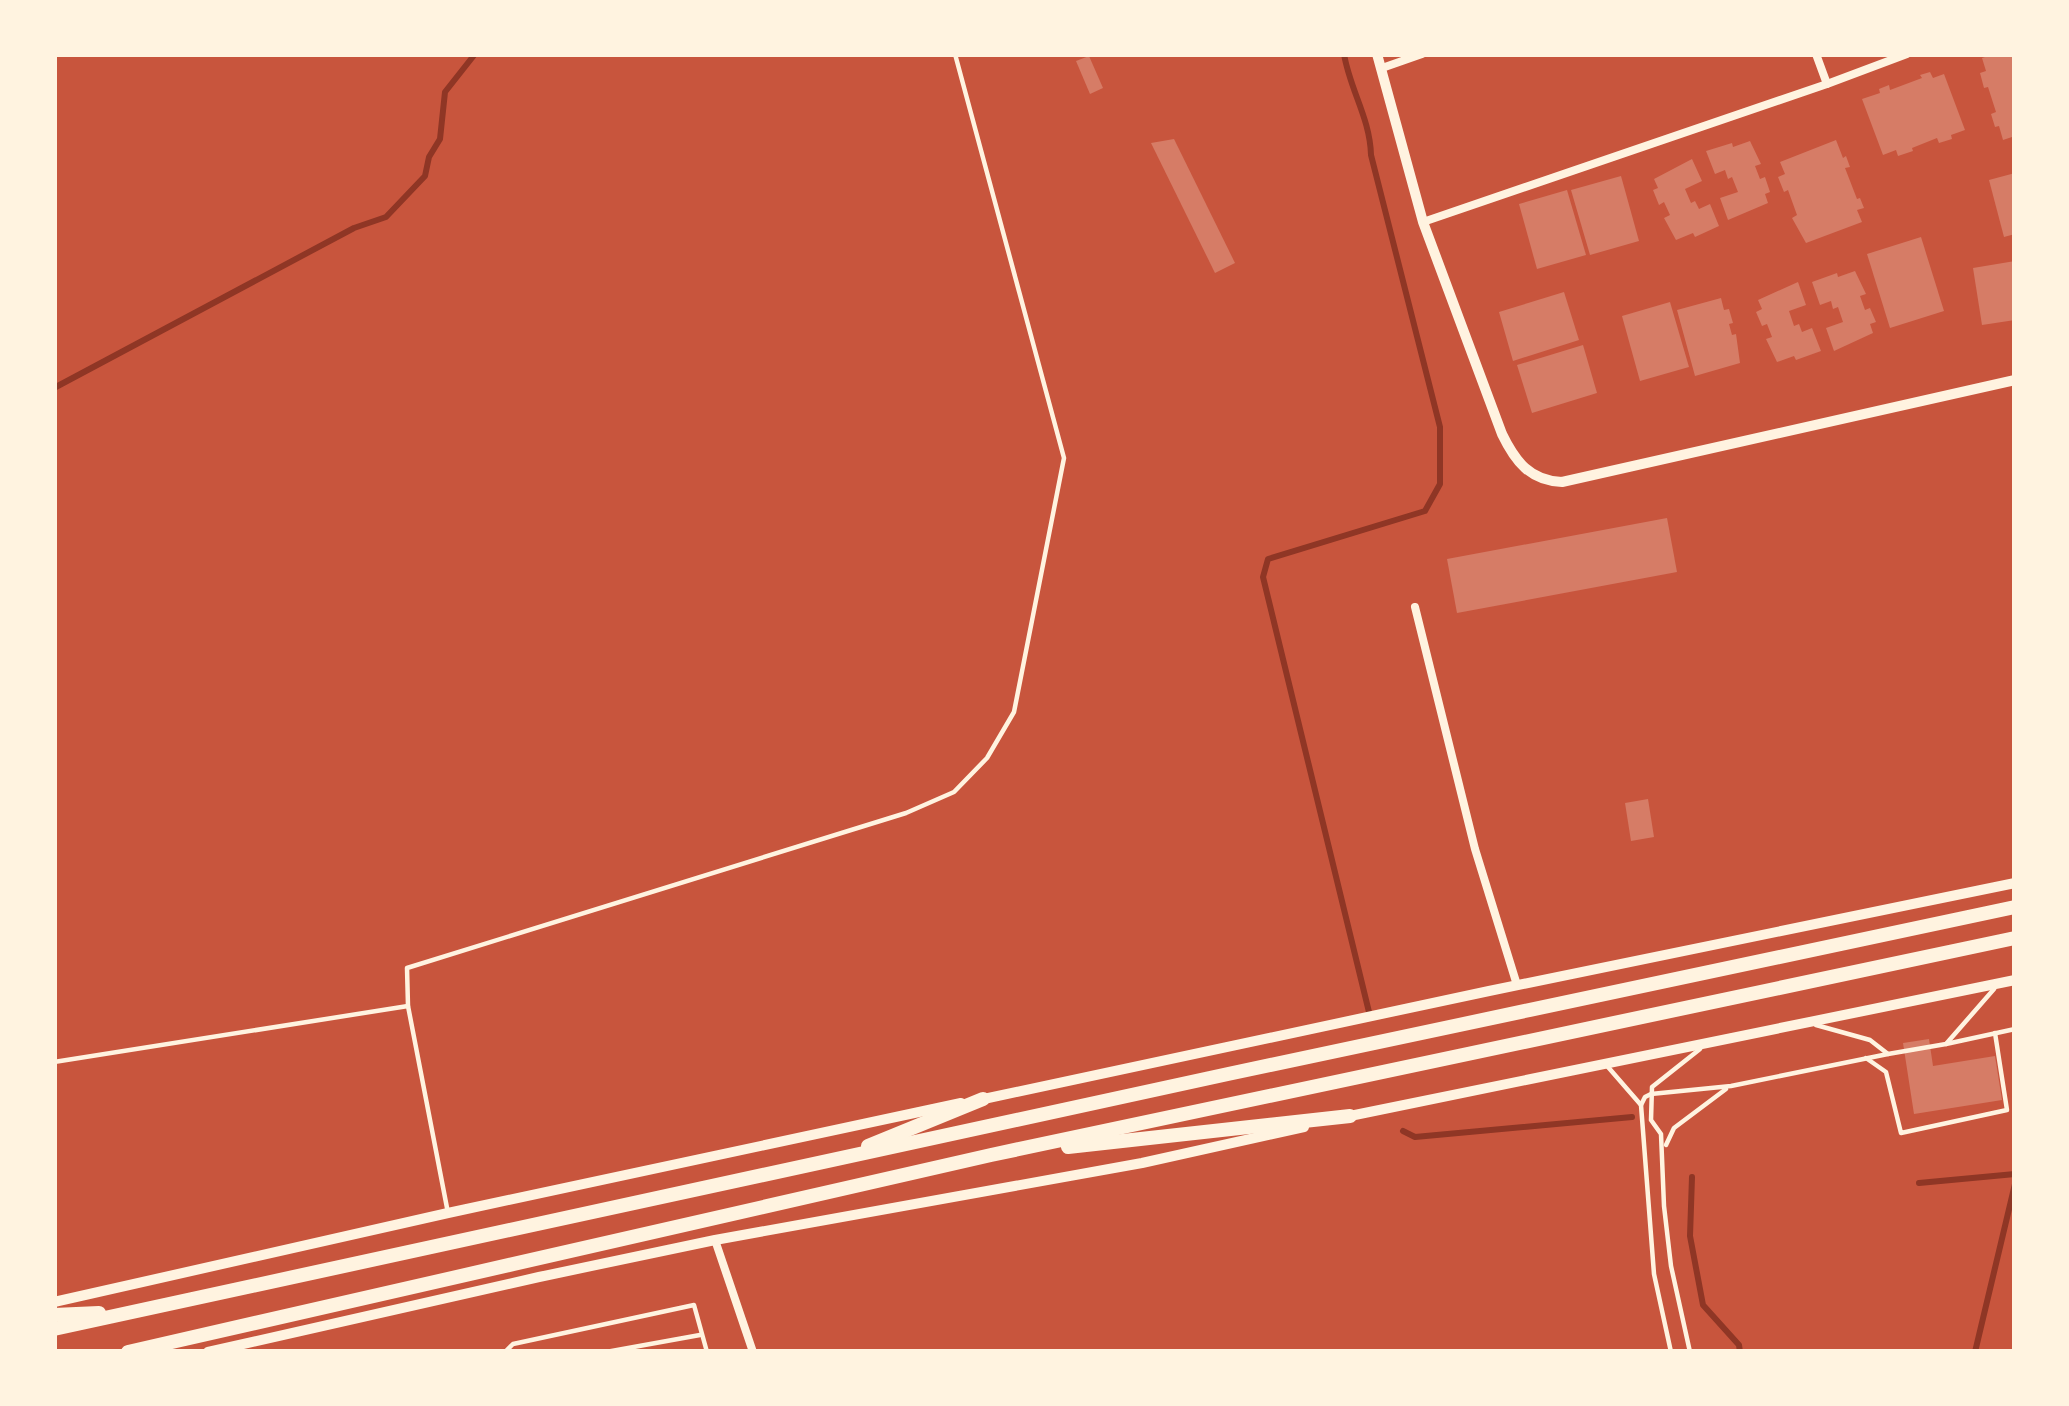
<svg xmlns="http://www.w3.org/2000/svg" width="2069" height="1406" font-family="Quicksand,sans-serif">
<style>
.lines{fill:none;stroke-linecap:round;stroke-linejoin:round}
.stream{stroke:#8f3625;stroke-width:6}
.building{fill:#d67c66}
.service{stroke:#fff3e0;stroke-width:4.5}
.minor{stroke:#fff3e0;stroke-width:8}
.tertiary{stroke:#fff3e0;stroke-width:10}
.secondary{stroke:#fff3e0;stroke-width:10}
.trunk{stroke:#fff3e0;stroke-width:14}
</style>
<rect width="100%" height="100%" fill="#c8553d"/>
<g class="lines">
<g class="stream">
<path d="M1344 54C1350 90 1370 118 1371 155L1440 427V484L1425 511 1268 559 1263 577 1369 1012"/>
<polyline points="54,388 354,228 386,217 425,176 429,157 440,139 445,92 475,54"/>
<polyline points="1403,1131 1415,1137 1632,1117"/>
<polyline points="1692,1177 1690,1236 1703,1305 1739,1345 1740,1352"/>
<polyline points="1919,1183 2015,1174"/>
<polyline points="1975,1352 2015,1184"/>
</g>
</g>
<g class="building">
<polygon points="1994,54 2015,54 2015,136 2003,140 1999,126 1995,127 1991,114 1996,112 1988,87 1984,88 1980,73 1986,71 1982,58"/>
<polygon points="1089,56 1103,88 1090,94 1076,61"/>
<polygon points="1930,72 1933,78 1944,74 1965,130 1951,135 1952,139 1939,143 1937,138 1912,148 1913,151 1898,156 1896,150 1883,155 1862,99 1880,93 1879,89 1889,85 1890,90 1922,78 1920,75"/>
<polygon points="1174,139 1235,263 1215,273 1151,143"/>
<polygon points="1836,140 1843,158 1846,156 1850,167 1845,168 1857,199 1860,198 1864,208 1857,210 1862,222 1806,243 1792,218 1797,215 1788,190 1784,192 1778,177 1785,174 1780,162"/>
<polygon points="1750,141 1761,164 1755,166 1760,179 1765,177 1770,192 1765,194 1768,203 1728,220 1720,198 1738,192 1732,177 1728,179 1725,170 1715,174 1706,151 1732,143 1733,147"/>
<polygon points="1692,159 1702,181 1685,189 1691,203 1695,201 1699,209 1710,204 1719,226 1695,237 1693,233 1676,240 1664,218 1670,215 1664,202 1659,205 1653,190 1658,188 1654,179"/>
<polygon points="2015,173 2015,234 2004,237 1989,180"/>
<polygon points="1621,176 1639,241 1590,255 1571,190"/>
<polygon points="1567,190 1586,255 1537,269 1519,204"/>
<polygon points="1921,237 1944,311 1890,328 1867,254"/>
<polygon points="2015,261 2015,320 1982,325 1973,268"/>
<polygon points="1855,271 1866,294 1860,296 1865,310 1870,308 1876,322 1870,324 1873,333 1834,351 1826,328 1843,322 1838,307 1833,309 1831,301 1820,305 1812,282 1837,273 1838,277"/>
<polygon points="1798,282 1806,305 1789,311 1794,326 1799,324 1802,332 1812,328 1821,351 1796,360 1794,356 1777,362 1766,339 1772,337 1767,324 1762,326 1756,312 1762,309 1758,300"/>
<polygon points="1564,292 1579,340 1513,361 1499,312"/>
<polygon points="1721,298 1724,310 1729,309 1733,323 1729,324 1732,335 1736,334 1740,363 1695,376 1677,310"/>
<polygon points="1670,302 1689,367 1640,381 1622,316"/>
<polygon points="1583,345 1597,393 1532,413 1517,365"/>
<polygon points="1667,518 1677,572 1457,613 1447,559"/>
<polygon points="1648,799 1654,837 1631,841 1625,803"/>
<polygon points="1929,1039 1933,1066 1995,1056 2002,1100 1914,1114 1903,1043"/>
</g>
<g class="lines">
<g class="service">
<polyline points="1816,1025 1870,1040 1888,1054 1946,1044 1994,989"/>
<polyline points="1946,1044 2015,1029"/>
<polyline points="1866,1058 1886,1072 1901,1133 2007,1110 1995,1033"/>
<polyline points="54,1062 408,1006"/>
<polyline points="1608,1067 1641,1105 1654,1274 1671,1352"/>
<polyline points="1641,1105 1645,1097 1651,1094 1731,1086 1888,1054"/>
<polyline points="1666,1145 1674,1128 1726,1089"/>
<polyline points="448,1213 408,1006 407,968 906,813 954,792 987,758 1014,712 1064,458 955,54"/>
<polyline points="505,1352 513,1344 694,1305 707,1352"/>
<polyline points="606,1352 700,1335"/>
<polyline points="1690,1352 1671,1266 1664,1206 1661,1134 1651,1120 1652,1087 1700,1049"/>
</g>
<g class="minor">
<polyline points="1816,54 1827,84"/>
<polyline points="1382,68 1422,54"/>
<polyline points="1423,222 1827,84 1907,54"/>
<polyline points="1415,607 1475,849 1517,985"/>
<polyline points="715,1240 753,1352"/>
</g>
<path class="tertiary" d="M1377 54 1423 222 1502 434C1515 461 1530 481 1562 482L2015 380"/>
<g class="secondary">
<polyline points="979,1100 1489,991 2015,883"/>
<polyline points="1345,1117 2015,980"/>
<polyline points="54,1302 448,1213 961,1103"/>
<polyline points="208,1352 539,1277 715,1240 1142,1163 1304,1127"/>
</g>
<g class="trunk">
<polyline points="868,1146 983,1099"/>
<polyline points="1068,1147 1350,1116"/>
<polyline points="54,1315 99,1313"/>
<polyline points="54,1329 1228,1074 2015,907"/>
<polyline points="128,1352 991,1155 2015,938"/>
</g>
</g>
<rect width="2069" height="1406" fill="none" stroke="#fff3e0" stroke-width="114"/>
</svg>
